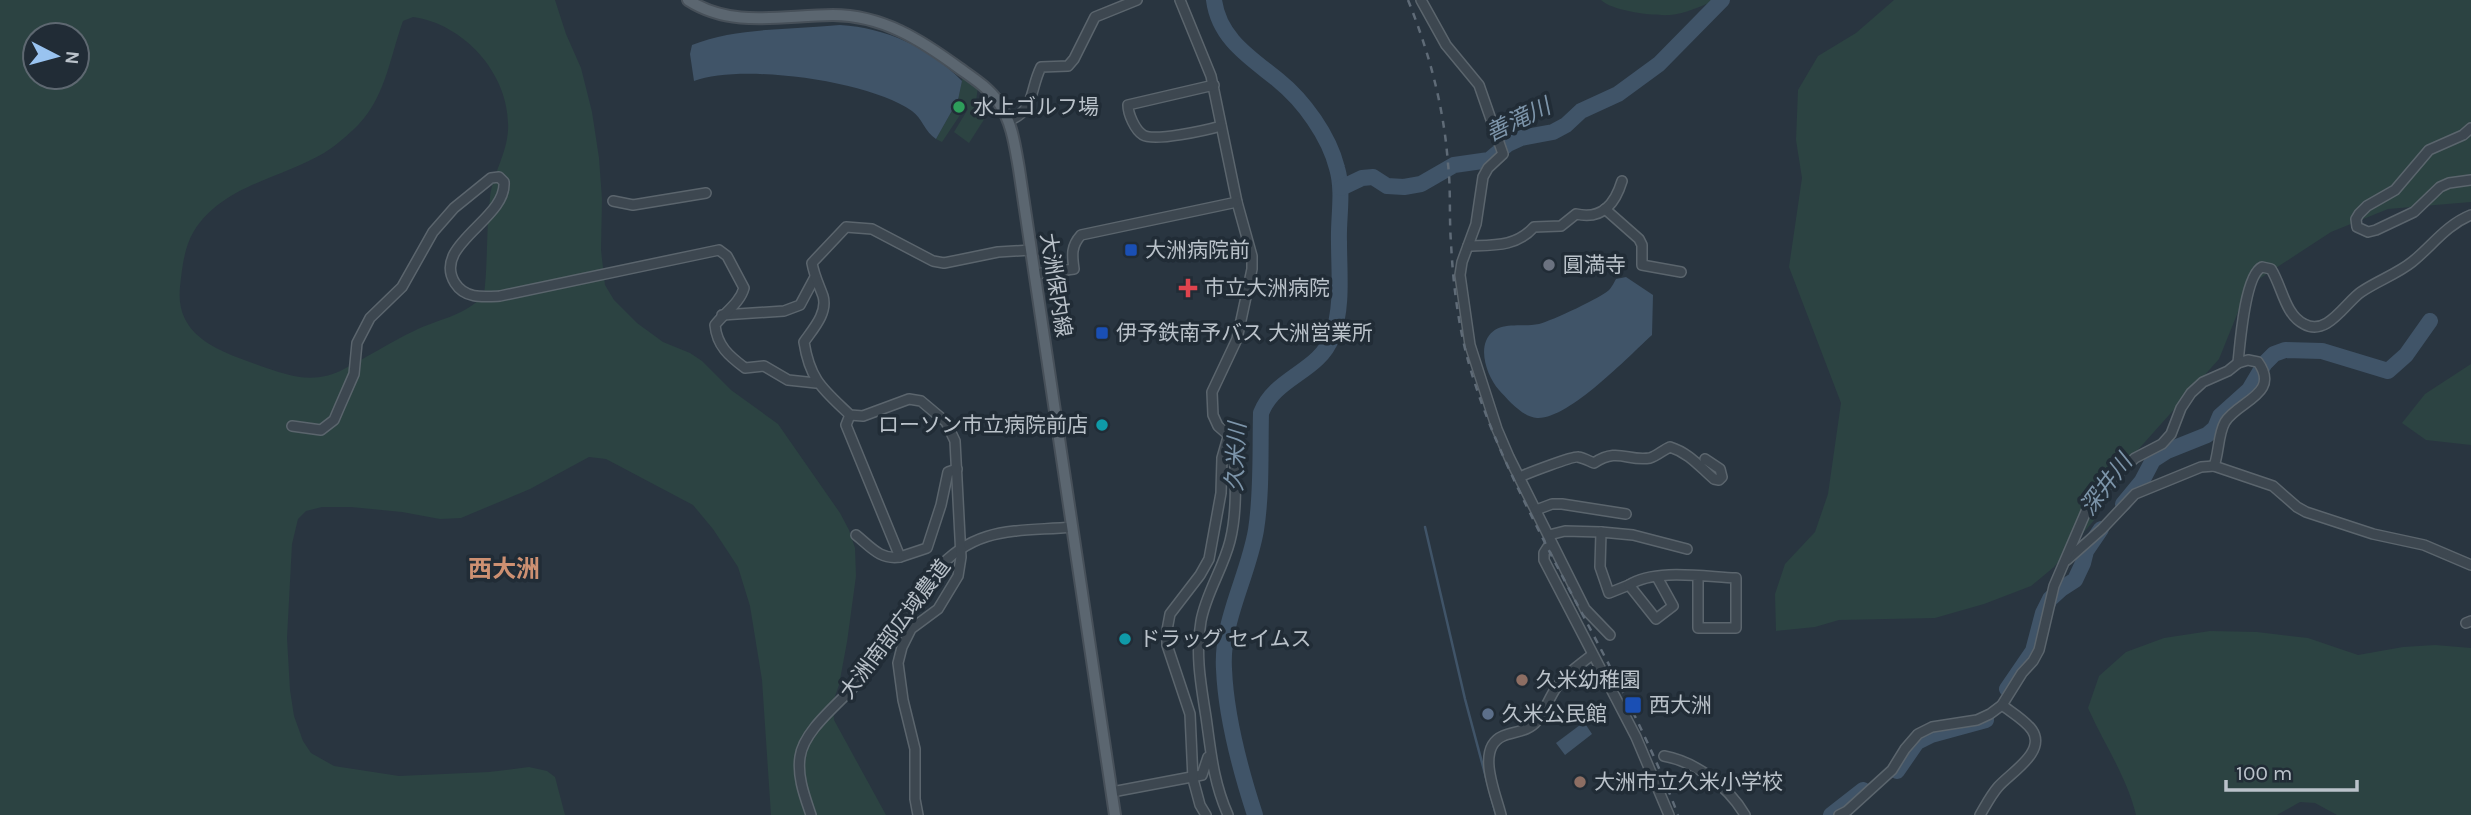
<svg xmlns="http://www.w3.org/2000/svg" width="2471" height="815" font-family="Karla,'Noto Sans JP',sans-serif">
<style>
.green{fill:#2c4342;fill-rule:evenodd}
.water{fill:#405468}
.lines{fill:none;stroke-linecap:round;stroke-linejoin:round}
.stream{stroke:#405468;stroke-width:2.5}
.river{stroke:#405468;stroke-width:16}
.minor-casing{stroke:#5b656d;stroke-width:12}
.major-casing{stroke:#475059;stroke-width:14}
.minor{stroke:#3d4750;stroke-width:9}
.major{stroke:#5b6670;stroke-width:10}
.rail{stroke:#5f6b77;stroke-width:2.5;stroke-dasharray:7 7;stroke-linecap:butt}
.leisure-dot{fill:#2e9e5b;stroke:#212c36;stroke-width:2.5}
.transit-dot{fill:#1a4fb4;stroke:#212c36;stroke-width:2.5}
.worship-dot{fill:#6b7280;stroke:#212c36;stroke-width:2.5}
.health-dot{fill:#e0444e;stroke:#212c36;stroke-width:2.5}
.culture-dot{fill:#0f9aa8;stroke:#212c36;stroke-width:2.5}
.education-dot{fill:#8d6e63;stroke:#212c36;stroke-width:2.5}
.service-dot{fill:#5c6f8a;stroke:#212c36;stroke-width:2.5}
.labels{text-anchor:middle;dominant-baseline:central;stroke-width:7;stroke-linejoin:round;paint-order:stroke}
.poi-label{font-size:21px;fill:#bac2ca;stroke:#212c36;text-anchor:start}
.street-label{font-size:21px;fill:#bac2ca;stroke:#212c36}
.water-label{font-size:23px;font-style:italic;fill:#7d95aa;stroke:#212c36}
.quarter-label{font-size:24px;font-weight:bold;fill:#cd9072;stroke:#212c36}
</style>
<rect width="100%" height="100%" fill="#293540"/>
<g class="green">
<path d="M0 0H555L566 34 581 68 592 112 599 158 602 199 601 250 605 285 614 300 637 323 663 342 690 353 702 361 731 390 778 424 840 513 849 530 855 548 856 576 847 642 839 685 833 702 834 720 886 815H771L762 680 750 606 738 567 713 529 693 505 606 459 589 457 530 489 461 518 440 519 402 512 351 507H322L306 511 298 519 292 544 287 638 290 690 294 716 303 741 311 753 334 766 399 776 489 772 529 767 547 771 555 777 565 815H0ZM413 17C465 24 511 76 508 130 507 154 492 175 490 198 486 230 488 263 484 295 465 316 438 319 414 331 390 342 368 357 344 369 314 385 289 376 258 365 220 351 175 337 180 287 182 269 184 247 194 231 223 185 280 179 324 153 334 147 344 138 353 130 385 101 389 60 403 21ZM35 35H77V77H35Z"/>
<path d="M1601 0H1717C1703 5 1685 14 1670 15 1653 16 1612 11 1601 0Z"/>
<polygon points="1894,0 2471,0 2471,202 2388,209 2331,232 2253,283 2240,307 2219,359 2120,470 2096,518 2054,567 2031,586 1984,604 1935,618 1839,620 1815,627 1776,631 1775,594 1785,564 1815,532 1828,494 1841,403 1789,267 1802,178 1796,140 1798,90 1818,56 1856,33"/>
<polygon points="963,75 978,86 975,110 985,118 969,143 954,132 968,109 966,106 942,142 936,139 958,100"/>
<polygon points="2471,364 2471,445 2426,440 2402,423 2425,394"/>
<path d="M2210 631 2257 632 2308 638 2358 655 2403 647 2435 645 2471 648V815H2337L2315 803 2300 802 2277 815H2136C2127 777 2104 744 2088 708L2099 676 2126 652 2164 638Z"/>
</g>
<g class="water">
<path d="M840 25C886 28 929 47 962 81L958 100 936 139C925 132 922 118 912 111 870 81 742 63 694 81L690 54 692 45C737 27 791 30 840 25Z"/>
<path d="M1626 277 1653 295 1652 335C1629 356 1568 420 1537 418 1524 418 1508 400 1499 390 1489 379 1480 356 1486 341 1495 319 1521 328 1539 324 1551 321 1603 297 1610 289 1612 286 1614 283 1616 279Z"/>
<polygon points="1584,722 1592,734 1565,755 1556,743"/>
</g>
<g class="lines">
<polyline class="stream" points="1425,527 1465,699 1496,815"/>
<g class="river">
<path d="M1214 0C1219 39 1251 58 1278 80 1304 101 1329 136 1337 168 1344 192 1338 218 1339 242 1339 273 1343 307 1332 337 1319 372 1275 377 1261 413 1260 451 1262 492 1256 530 1248 577 1221 621 1224 669 1226 718 1240 769 1255 815"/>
<polyline points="1341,188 1362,178 1373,177 1387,186 1404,187 1421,184 1454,165 1489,160 1508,144 1521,138 1553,132 1566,125 1581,111 1618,94 1659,64 1722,0"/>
<polyline points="2123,504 2142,481 2153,460 2167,451 2207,435 2215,428 2220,416 2249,390 2265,363 2274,354 2285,350 2322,351 2388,371 2406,355 2430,321"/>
<polyline points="2007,689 2033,651 2043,613 2050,599 2061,589 2075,580 2083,563 2086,551 2101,529"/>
<polyline points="1897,771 1917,742 1931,735 1986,720"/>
<polyline points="1831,815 1863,790"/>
</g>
<g class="minor-casing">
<g id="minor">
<path d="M1180 0 1211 76 1237 202 1252 256V269L1237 339 1212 392 1213 415 1218 426 1234 440C1235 472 1238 510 1230 541 1223 569 1206 593 1201 621 1195 654 1201 685 1206 717 1211 752 1213 781 1228 815"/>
<polyline points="1421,0 1446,45 1479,85 1503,154 1488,168 1483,177 1476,224 1462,262 1460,275 1470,345 1497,429 1509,457 1585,609 1610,635"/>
<path d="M1214 85 1128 105C1128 114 1135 130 1143 135 1154 142 1207 130 1221 126"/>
<path d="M1008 121C1036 110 1029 91 1041 67L1068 66 1074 59 1095 17 1137 0"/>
<polyline points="2471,128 2463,135 2429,150 2395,190 2367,206 2359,214 2356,219 2357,227 2368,232 2376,230 2414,212 2440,187 2449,183 2471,180"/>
<polyline points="613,201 633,205 706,193"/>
<polyline points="1605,209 1639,239 1642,245 1642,265 1681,272"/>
<path d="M1468 246C1494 245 1516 247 1534 227L1561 226 1576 214C1602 220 1615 204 1622 181"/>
<path d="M1035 274 1074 269C1072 255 1071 246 1081 235L1237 202"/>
<polyline points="722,315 784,311 800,305 815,277"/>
<path d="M2238 363C2240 343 2245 275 2262 267L2271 269C2282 286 2285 315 2304 324 2327 337 2345 303 2361 292 2377 281 2397 274 2412 262 2432 246 2446 225 2471 215"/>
<polyline points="850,415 846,425 900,557 927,548 941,505 948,472 957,469"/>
<path d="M292 426 321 430 334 420 340 406 354 374 357 343 370 318 402 287 433 232 454 208 491 178 499 177 504 182C507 219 431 245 455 283 465 299 483 297 500 296L719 250 727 256 744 288C740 303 724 313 715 325 717 346 729 356 745 368L764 366 788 380 816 383"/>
<path d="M1520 477C1528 473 1573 456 1578 457 1584 458 1589 461 1594 463 1618 447 1628 462 1650 458 1657 456 1663 450 1670 447 1689 453 1699 466 1714 479L1719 480 1722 477 1720 469 1705 459"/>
<polyline points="1536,510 1552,504 1562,504 1626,514"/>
<path d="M856 535C871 547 880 560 900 557"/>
<polyline points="1549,535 1565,531 1601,532"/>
<polyline points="1551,542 1544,553 1544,560 1636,737 1669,815"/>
<polyline points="2067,560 2102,529 2135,494 2201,467 2214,466"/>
<polyline points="1657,577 1673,606 1656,619 1629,585 1609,593 1600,567 1601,532 1633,535 1687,549"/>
<path d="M1629 585C1655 568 1706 577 1736 578V628H1698V576"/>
<polyline points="2466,623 2471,621"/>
<path d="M1664 756C1696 762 1728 786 1745 815"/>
<polyline points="1112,792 1202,775 1208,757"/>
<path d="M811 815C805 797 797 777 800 757 804 727 847 698 866 673 891 641 913 605 936 571 976 525 1017 532 1072 527"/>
<path d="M918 815 915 799V749L903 700 898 663 902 647 911 629 938 609 958 576 961 557 955 441 946 422 921 401 909 399 863 416 850 415C824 390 810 381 804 342 813 329 828 313 823 296 819 285 814 275 812 263L846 227 872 229 933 261 944 263 998 252 1031 250"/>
<polyline points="1206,815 1200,805 1193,779 1190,714 1167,645 1167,630 1170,614 1200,575 1209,559 1221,493 1222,458 1228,437"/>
<path d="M1501 815C1496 794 1475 748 1503 736 1515 731 1528 732 1537 721 1545 711 1549 698 1556 688 1565 675 1579 665 1592 655"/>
<path d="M1839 815 1847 811 1892 770 1905 749 1918 734 1932 727 1977 720 1990 714 2002 705 2022 673 2033 661 2039 650 2054 586 2088 507 2119 472 2135 458 2162 444 2171 434 2181 408 2191 393 2203 382 2228 371 2238 363 2248 360 2258 362C2281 394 2238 401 2225 422 2218 434 2219 453 2214 466L2273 486 2297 507 2306 512 2373 534 2424 545 2471 565"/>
<path d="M1980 815C1986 805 1991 795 1998 787 2010 773 2047 752 2032 730 2025 720 2011 712 2002 705"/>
</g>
</g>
<g class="major-casing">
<path id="major" d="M688 0C733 29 783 15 833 15 882 15 921 40 959 68 973 78 989 88 999 103 1012 122 1015 146 1019 169L1115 815"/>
</g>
<use href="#minor" class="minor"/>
<use href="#major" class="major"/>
<path class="rail" d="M1408 0C1429 52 1444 107 1448 164 1451 190 1449 217 1451 243 1453 283 1458 325 1469 364 1485 420 1510 473 1536 525 1584 621 1640 714 1678 815"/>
</g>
<circle class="leisure-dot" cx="959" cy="107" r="7"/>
<g class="transit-dot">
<rect x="1124" y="243" width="14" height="14" rx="3.5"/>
<rect x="1095" y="326" width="14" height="14" rx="3.5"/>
<rect x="1624" y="696" width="18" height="18" rx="3.5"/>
</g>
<circle class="worship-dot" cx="1549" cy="265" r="7"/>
<path class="health-dot" d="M1184.5 277.5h7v7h7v7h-7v7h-7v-7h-7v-7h7z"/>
<g class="culture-dot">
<circle cx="1102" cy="425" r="7"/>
<circle cx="1125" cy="639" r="7"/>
</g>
<g class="education-dot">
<circle cx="1522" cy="680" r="7"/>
<circle cx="1580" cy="782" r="7"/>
</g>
<circle class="service-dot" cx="1488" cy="714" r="7"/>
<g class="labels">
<g class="poi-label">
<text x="973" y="107">水上ゴルフ場</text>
<text x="1145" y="250">大洲病院前</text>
<text x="1563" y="265">圓満寺</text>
<text x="1204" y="288">市立大洲病院</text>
<text x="1116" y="333">伊予鉄南予バス 大洲営業所</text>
<text x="1088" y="425" text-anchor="end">ローソン市立病院前店</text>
<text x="1139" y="639">ドラッグ セイムス</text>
<text x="1536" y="680">久米幼稚園</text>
<text x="1649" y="705">西大洲</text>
<text x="1502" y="714">久米公民館</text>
<text x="1594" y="782">大洲市立久米小学校</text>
</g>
<g class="street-label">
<text transform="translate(1056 285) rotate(81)">大洲保内線</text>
<text transform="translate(895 629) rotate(-53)">大洲南部広域農道</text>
</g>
<g class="water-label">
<text transform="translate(1518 120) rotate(-26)">善滝川</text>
<text transform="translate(1236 457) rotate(-87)">久米川</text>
<text transform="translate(2106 485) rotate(-53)">深井川</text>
</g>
<g class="quarter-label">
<text x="504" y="569">西大洲</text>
</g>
</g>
<g transform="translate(56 56) rotate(96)"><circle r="33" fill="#212c36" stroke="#5e6871" stroke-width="2"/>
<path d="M0-5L12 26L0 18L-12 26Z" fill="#99c3f0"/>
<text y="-10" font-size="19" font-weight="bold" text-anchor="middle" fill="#bac2ca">N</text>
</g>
<path d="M2226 780v10h131v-10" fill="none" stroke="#bac2ca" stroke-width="3.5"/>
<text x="2236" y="780" font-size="21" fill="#bac2ca" stroke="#212c36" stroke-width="5" paint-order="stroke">100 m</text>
</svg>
